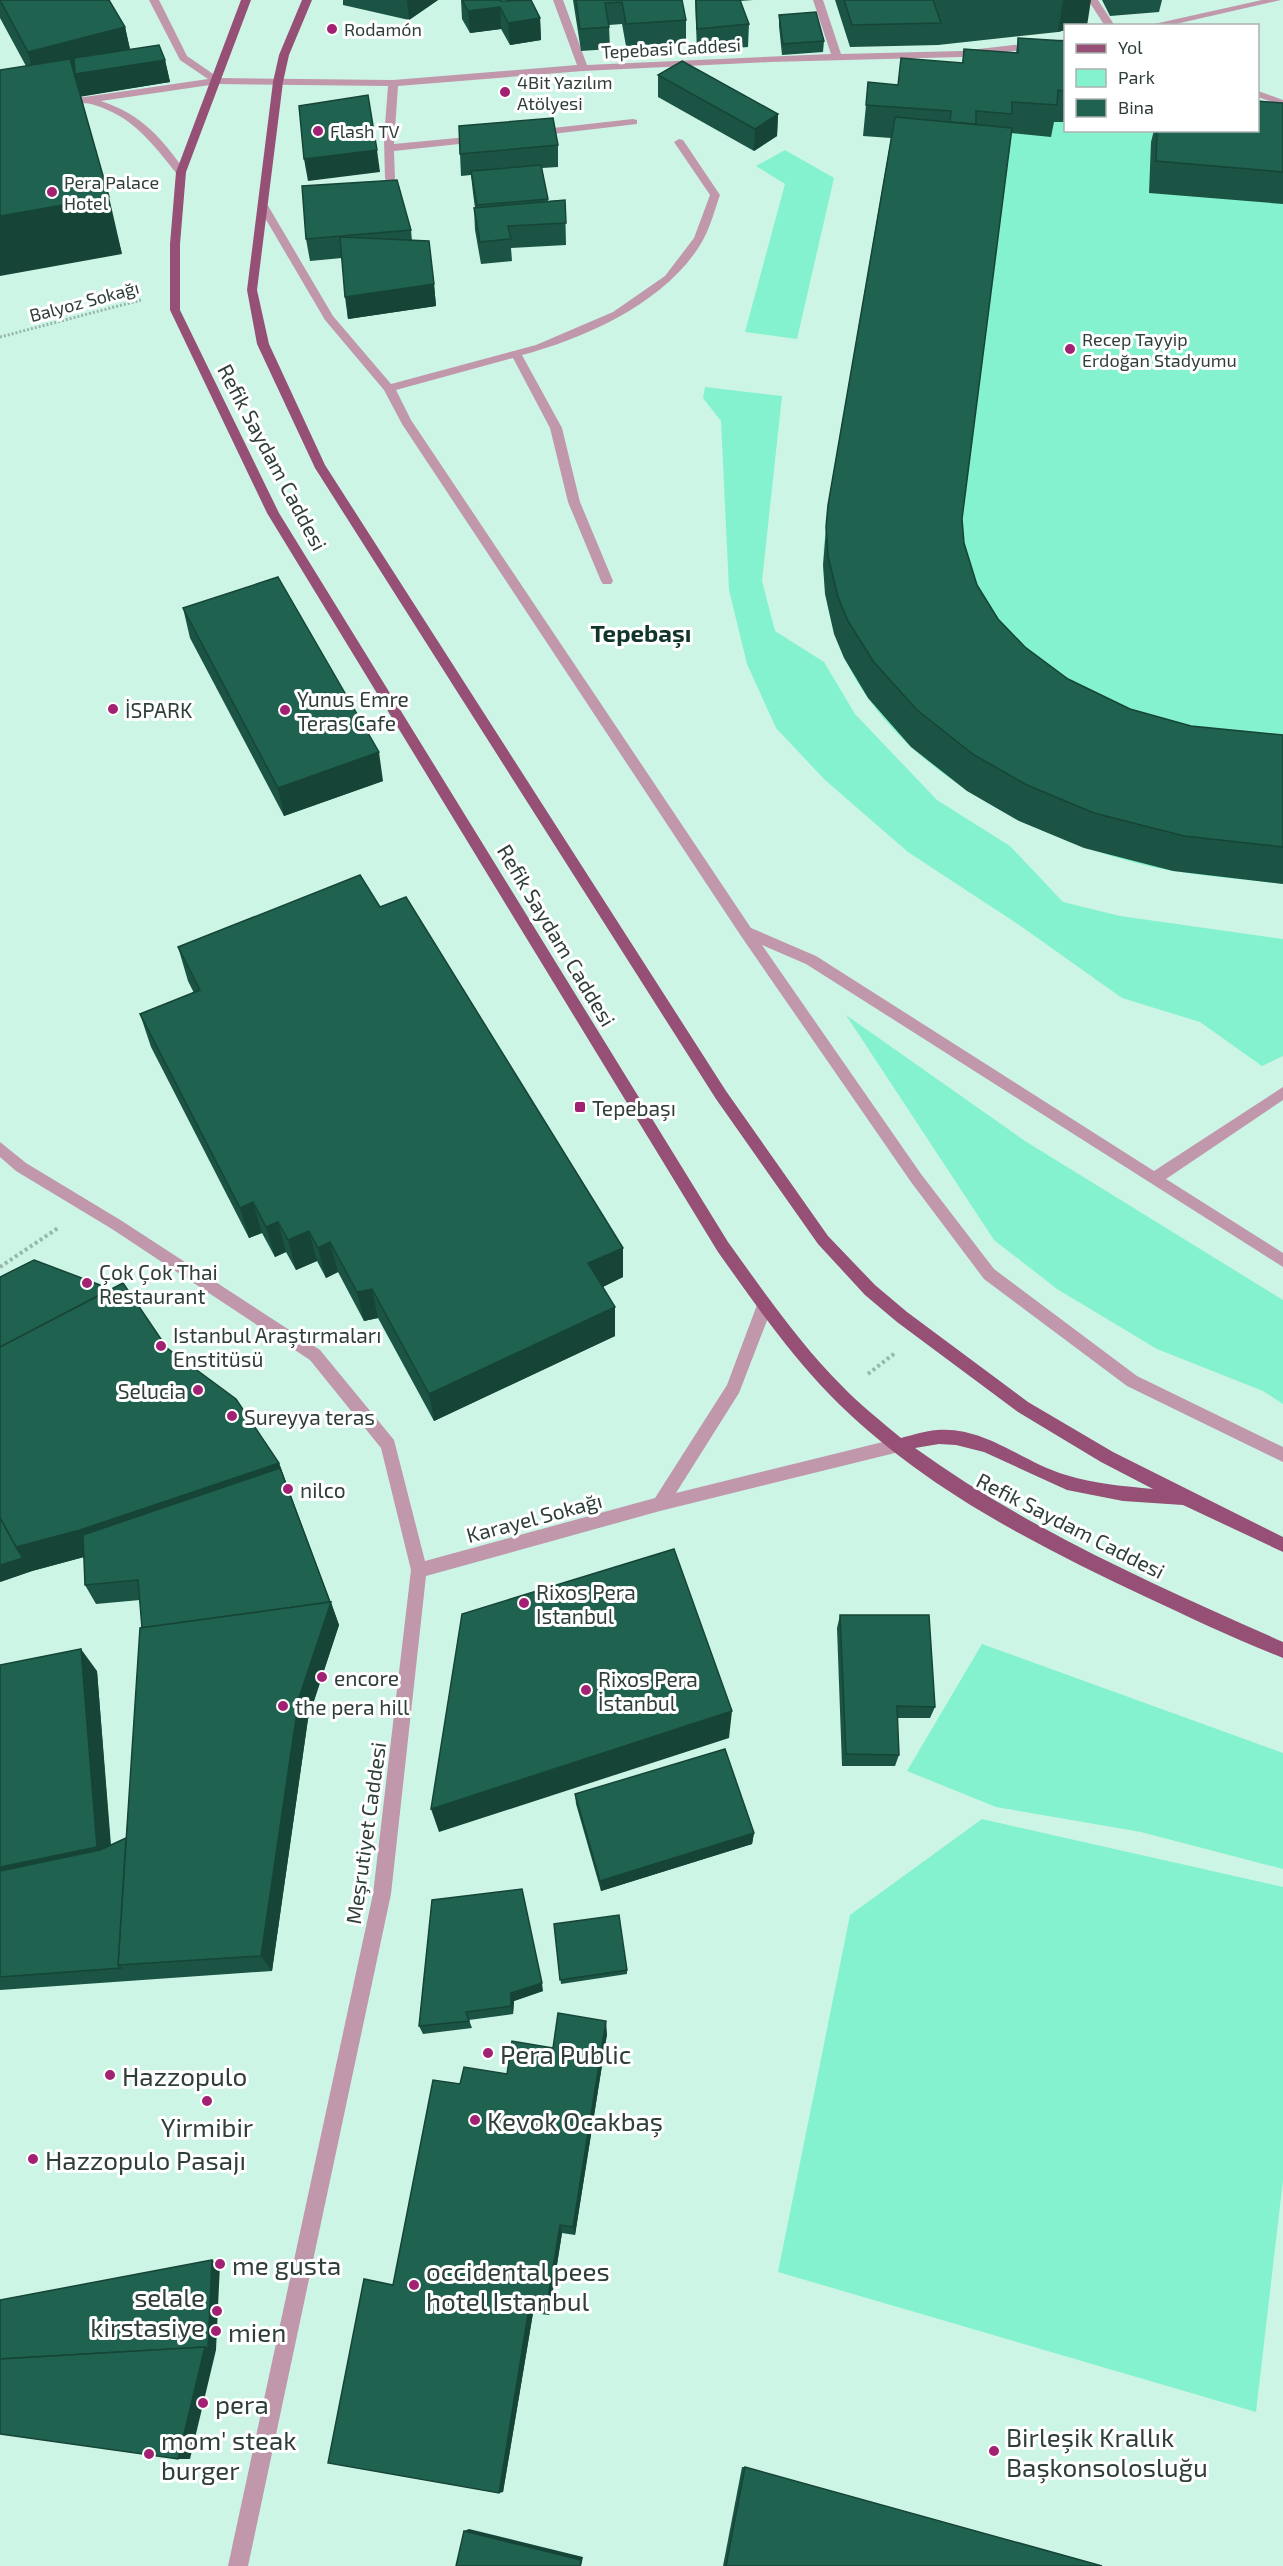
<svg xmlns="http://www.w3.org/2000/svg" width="1283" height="2566" font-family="'Exo 2',sans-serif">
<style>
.green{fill:#84f2ce}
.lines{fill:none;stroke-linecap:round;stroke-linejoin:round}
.path-far1{stroke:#97b7ab;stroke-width:3;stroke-dasharray:2 2;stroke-linecap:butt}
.path{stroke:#97b7ab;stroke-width:4;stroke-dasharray:3 3;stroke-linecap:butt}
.minor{fill:#c097ab;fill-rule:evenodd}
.major{fill:#965075;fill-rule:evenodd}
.wall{fill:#1b5444}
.shaded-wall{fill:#164537}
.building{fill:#1f624f;stroke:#164537;stroke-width:1.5}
.poi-dot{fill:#a22172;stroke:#fff;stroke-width:2}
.labels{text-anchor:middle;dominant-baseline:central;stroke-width:6;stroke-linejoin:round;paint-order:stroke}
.far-poi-label{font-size:18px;fill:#2e3e38;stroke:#fff;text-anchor:start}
.far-street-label{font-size:18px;fill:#2e3e38;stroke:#fff}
.street-label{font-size:21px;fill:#2e3e38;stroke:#fff}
.poi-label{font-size:21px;fill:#2e3e38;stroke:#fff;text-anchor:start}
.quarter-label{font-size:24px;font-weight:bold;fill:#11352b;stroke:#fff}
.near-poi-label{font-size:26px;fill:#2e3e38;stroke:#fff;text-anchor:start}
</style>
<rect width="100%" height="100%" fill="#cdf5e6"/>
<g class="green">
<path d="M1065 73 1066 130H1258L1283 116V884C1237 878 1189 876 1144 865 993 828 811 721 824 543L894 139Z"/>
<polygon points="785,150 834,178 797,339 745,332 785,184 756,166"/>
<polygon points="705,387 782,396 762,581 775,631 824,662 855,714 937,800 1010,846 1063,902 1120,916 1283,939 1283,1056 1262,1066 1200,1022 1122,998 1022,927 908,852 825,780 776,728 747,664 729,590 721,421 703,398"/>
<polygon points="846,1015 1025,1141 1283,1300 1283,1404 1263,1391 1157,1349 1057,1289 994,1240"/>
<polygon points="982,1644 1283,1753 1283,1869 1141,1832 996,1807 907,1771"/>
<polygon points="982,1819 1283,1887 1283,2180 1256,2412 778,2272 850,1915"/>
</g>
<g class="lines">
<polyline class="path-far1" points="0,337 141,300"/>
<g class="path">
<polyline points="0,1267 58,1228"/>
<polyline points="868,1374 895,1353"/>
</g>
<g class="minor">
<path d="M149 0H159L187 56 219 78 393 80 577 65 553 0H563L587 65 831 54 813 0H823L841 54 961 51 1066 39V45L961 57 770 62 583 71 398 86 394 144 478 136 483 139 478 142 394 151 395 179 390 182 385 179 384 138 388 86 217 84 101 101C143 115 161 138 186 172L181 175 177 174C152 143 132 115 91 104 81 101 68 109 59 103L64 100 208 79 180 60Z"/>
<polygon points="1088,0 1098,0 1115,26 1105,26"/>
<polygon points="1262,0 1281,0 1167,26 1145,26"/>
<polygon points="1258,91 1283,100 1283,106 1258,97"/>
<polygon points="633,119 637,120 637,124 535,136 530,133 535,130"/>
<path d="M679 139 683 140 720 195C715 209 711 225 704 238 671 300 587 338 522 355L562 428 580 502 613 581 611 584H603L601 581 568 502 550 428 513 358 396 390 411 420 751 928 816 956 1154 1171 1283 1087V1100L1166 1179 1283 1253V1267L806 964 762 945 921 1174 994 1269 1137 1376 1283 1447V1462L1127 1386 984 1279 911 1182 741 936 402 424 384 390 325 320 258 206 267 204 333 316 391 384 536 345 613 312 665 276 694 238 710 195 674 142Z"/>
<polygon points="0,1142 26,1163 122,1221 320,1350 394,1440 425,1561 655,1498 727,1385 757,1305 760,1300 765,1298 770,1300 773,1305 739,1393 676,1493 899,1438 905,1440 907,1445 905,1450 899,1452 660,1511 426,1576 391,1894 248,2566 228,2566 373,1894 411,1570 381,1448 310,1360 112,1229 16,1171 0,1157"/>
</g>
<path class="major" d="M241 0H251L186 172 180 244V310L279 513 728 1242C764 1292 799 1343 842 1386 860 1405 881 1421 901 1438 912 1435 925 1431 937 1430 985 1426 1022 1462 1066 1475 1094 1484 1124 1486 1153 1489L1101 1462 1018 1412 897 1322 865 1295 818 1244 716 1099 315 468 257 344 247 290 273 82 279 55 302 0H312L289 55 283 82 257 290 269 344 325 465 726 1091 828 1236 875 1285 907 1312 1028 1402 1113 1452 1283 1537V1552L1183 1505 1123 1501 1067 1490 984 1452 956 1445 939 1444 915 1448C1029 1530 1155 1585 1283 1642V1658C1237 1640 1191 1618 1146 1597 1033 1544 918 1485 830 1395 787 1351 753 1301 718 1252L267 513 170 310V244L176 172Z"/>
</g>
<g class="wall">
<polygon points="0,0 125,27 130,49 165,60 170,82 81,96 122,254 26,66 0,18"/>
<polygon points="343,0 438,0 409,20 343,5"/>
<polygon points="461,0 501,0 540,18 541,40 510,45 501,29 470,33 462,19"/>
<polygon points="573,0 682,0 686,20 686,43 626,46 622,24 609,25 610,49 581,51"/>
<polygon points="695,0 753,0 740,1 749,24 748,47 697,51"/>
<polygon points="835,0 1091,0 1065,26 1065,30 1058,32 938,45 850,47"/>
<polygon points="1102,0 1162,0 1159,12 1110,16"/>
<polygon points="779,15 824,41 823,52 782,55 779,26"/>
<polygon points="1018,38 1065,41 1065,122 1054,122 1051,137 1011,133 962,519 964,543 977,585 998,619 1025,647 1068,679 1130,709 1191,726 1283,735 1283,884 1173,871 1084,848 1019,821 967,791 911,747 868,698 844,658 834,634 825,594 823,565 828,505 891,138 863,136 866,105 898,85 962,63 964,49 1016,53"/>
<polygon points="658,75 778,114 777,136 754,151 658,97"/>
<polygon points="1283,103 1283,204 1149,193 1151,142 1154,130 1257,130"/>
<polygon points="558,145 558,167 542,168 548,201 565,200 566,245 511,248 512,261 481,264 475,230 474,208 475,208 473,193 471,175 461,176 460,154"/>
<polygon points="411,230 412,241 434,284 436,306 348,319 342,258 310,261 306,239"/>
<polygon points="183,608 383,781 284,816 190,638"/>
<polygon points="380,907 623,1277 603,1287 615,1336 434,1421 378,1318 364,1321 338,1272 326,1278 317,1261 296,1270 286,1252 275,1257 262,1233 249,1238 151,1047 140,1014 194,993 188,981 178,947"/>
<polygon points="167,1348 279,1463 339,1625 308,1719 272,1971 0,1990 0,1665 97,1671 111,1845 126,1838 142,1628 140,1600 96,1604 85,1585 84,1557 32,1571 0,1582"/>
<polygon points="840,1615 935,1707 930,1718 897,1718 899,1755 895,1766 842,1766 837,1628"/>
<polygon points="575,1794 754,1833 752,1844 601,1891 576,1804"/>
<polygon points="432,1900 543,1991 514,2001 513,2014 469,2020 472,2028 423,2034 419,2026"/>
<polygon points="554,1924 627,1970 627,1974 561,1984"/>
<polygon points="607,2034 575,2235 562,2233 549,2315 533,2313 503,2492 393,2285 460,2084 507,2074 553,2048"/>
<polygon points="742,2467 745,2467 1102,2566 723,2566"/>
</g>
<g class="shaded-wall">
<polygon points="407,0 438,0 409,20"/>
<polygon points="1063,0 1091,0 1087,26 1065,26 1065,30 1058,32"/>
<polygon points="500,7 501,29 470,33 468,11"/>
<polygon points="540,18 541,40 510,45 508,23"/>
<polygon points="125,27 132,59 35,83 28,52"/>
<polygon points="165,60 170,82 79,97 74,74"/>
<polygon points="778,114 777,136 754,151 755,129"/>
<polygon points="377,150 380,172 308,181 304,159"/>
<polygon points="109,197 122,254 0,276 0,216"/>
<polygon points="434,284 436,306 348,319 345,297"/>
<polygon points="379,752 383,781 284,816 278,788"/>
<polygon points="253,1202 262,1233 249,1238 240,1208"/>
<polygon points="278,1222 286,1252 275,1257 266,1227"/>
<polygon points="309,1231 317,1261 296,1270 288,1240"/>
<polygon points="330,1242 338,1272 326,1278 318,1248"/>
<polygon points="623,1248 623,1277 590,1293 588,1263"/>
<polygon points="372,1289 378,1318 364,1321 357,1292"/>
<polygon points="615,1307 615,1336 434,1421 429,1394"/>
<polygon points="279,1463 288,1489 95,1554 32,1571 0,1582 0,1565 16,1547"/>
<polygon points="331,1602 339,1625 308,1719 272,1971 261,1956 299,1698"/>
<polygon points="81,1649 97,1671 112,1865 0,1888 0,1867"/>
<polygon points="732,1711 729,1738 439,1832 431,1809"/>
<polygon points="754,1833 752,1844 601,1891 600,1881"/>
<polygon points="542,1983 543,1991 514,2001 513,2014 511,2006 511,1993"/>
<polygon points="606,2021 607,2034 575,2235 573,2227"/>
<polygon points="560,2225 562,2233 549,2315 546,2310"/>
<polygon points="212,2260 220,2264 216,2350 190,2459 178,2459"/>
<polygon points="529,2308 533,2313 503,2492 499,2493"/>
<polygon points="469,2529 583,2557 581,2566 464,2531"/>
</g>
<g class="building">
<polygon points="0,0 109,0 125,27 28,52"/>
<polygon points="462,0 501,0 501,1 531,0 540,18 508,23 500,7 468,11"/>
<polygon points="576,0 682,0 686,20 626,24 622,2 605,3 609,27 580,29"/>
<polygon points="696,0 740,0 749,24 697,29"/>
<polygon points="844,0 933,0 941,23 852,25"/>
<polygon points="816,12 824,41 783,44 779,15"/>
<polygon points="1018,38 1065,41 1065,91 1058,90 1057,105 1012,102 1012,114 976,111 976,124 950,122 951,111 866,105 868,82 898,85 901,58 963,63 964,49 1018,53"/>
<polygon points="159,45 165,60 75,74 74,58"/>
<polygon points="70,59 109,197 0,216 0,70"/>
<polygon points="682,61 778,114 755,129 658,75"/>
<polygon points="368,95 377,150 304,159 299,106"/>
<polygon points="1257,101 1283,103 1283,172 1156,161 1157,130 1257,130"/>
<polygon points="895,117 1012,128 962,519 964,543 977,585 998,619 1025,647 1068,679 1130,709 1191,726 1283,735 1283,847 1184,836 1094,813 1027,785 974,755 917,710 873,661 848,621 838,597 828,556 826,527 828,505"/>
<polygon points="553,118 558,145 460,154 459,126"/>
<polygon points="541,165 548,199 477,205 471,171"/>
<polygon points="397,180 411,230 306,239 302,186"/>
<polygon points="565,200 566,223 508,226 511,239 480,242 474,208"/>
<polygon points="340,237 429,241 434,284 345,297"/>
<polygon points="278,577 379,752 278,788 183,608"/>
<polygon points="360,875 380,907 406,897 623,1248 588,1263 615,1307 429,1394 372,1289 357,1292 330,1242 318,1248 309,1231 288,1240 278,1222 266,1227 253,1202 240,1208 140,1014 200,990 178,947"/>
<polygon points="34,1260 111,1289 0,1347 0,1277"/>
<polygon points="123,1283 167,1348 236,1399 279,1463 80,1530 16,1547 0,1518 0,1347"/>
<polygon points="280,1468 330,1602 142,1628 138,1580 85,1585 83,1535"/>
<polygon points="0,1518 16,1547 23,1558 0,1565"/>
<polygon points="674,1549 732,1711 431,1809 462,1614"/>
<polygon points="331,1602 299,1698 261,1956 118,1965 140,1628"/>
<polygon points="840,1615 929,1615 935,1707 897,1706 899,1755 846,1754"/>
<polygon points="81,1649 97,1847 0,1867 0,1665"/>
<polygon points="725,1749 754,1833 600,1881 575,1794"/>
<polygon points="126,1838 118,1965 121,1968 0,1977 0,1871 100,1850"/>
<polygon points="522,1889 542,1983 511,1993 511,2006 466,2012 469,2021 419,2026 432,1900"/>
<polygon points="619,1915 627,1970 560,1980 554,1924"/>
<polygon points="558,2013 606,2021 573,2227 560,2225 546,2310 529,2308 499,2493 328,2463 364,2279 393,2285 433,2080 460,2084 464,2067 507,2074 512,2041 553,2048"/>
<polygon points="212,2260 208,2348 205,2347 0,2359 0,2300"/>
<polygon points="205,2347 178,2459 0,2434 0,2359"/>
<polygon points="745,2467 1102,2566 726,2566"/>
<polygon points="464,2531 581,2560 580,2566 456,2566"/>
</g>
<g class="poi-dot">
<circle cx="332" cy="29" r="6"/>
<circle cx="505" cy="92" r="6"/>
<circle cx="318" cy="131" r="6"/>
<circle cx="52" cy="192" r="6"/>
<circle cx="1070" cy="349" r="6"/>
<circle cx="113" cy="709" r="6"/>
<circle cx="285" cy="710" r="6"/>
<rect x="574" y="1101" width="12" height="12" rx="3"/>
<circle cx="87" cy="1283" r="6"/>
<circle cx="161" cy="1346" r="6"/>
<circle cx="198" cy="1390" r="6"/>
<circle cx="232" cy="1416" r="6"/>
<circle cx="288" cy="1489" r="6"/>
<circle cx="524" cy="1603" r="6"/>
<circle cx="322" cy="1677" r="6"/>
<circle cx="586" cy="1690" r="6"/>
<circle cx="283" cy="1706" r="6"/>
<circle cx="488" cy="2053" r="6"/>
<circle cx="110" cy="2075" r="6"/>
<circle cx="207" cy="2101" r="6"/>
<circle cx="475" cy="2120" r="6"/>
<circle cx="33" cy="2159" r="6"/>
<circle cx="220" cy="2264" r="6"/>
<circle cx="414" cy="2285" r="6"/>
<circle cx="217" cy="2311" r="6"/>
<circle cx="216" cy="2331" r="6"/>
<circle cx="203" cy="2403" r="6"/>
<circle cx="994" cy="2451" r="6"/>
<circle cx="149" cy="2454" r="6"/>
</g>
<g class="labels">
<g class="far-poi-label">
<text x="344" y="29">Rodamón</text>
<text x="517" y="82">4Bit Yazılım<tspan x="517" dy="21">Atölyesi</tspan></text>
<text x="330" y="131">Flash TV</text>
<text x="64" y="182">Pera Palace<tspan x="64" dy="21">Hotel</tspan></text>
<text x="1082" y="339">Recep Tayyip<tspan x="1082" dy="21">Erdoğan Stadyumu</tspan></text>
</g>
<g class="far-street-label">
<text transform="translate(671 48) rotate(-3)">Tepebasi Caddesi</text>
<text transform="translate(84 301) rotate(-15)">Balyoz Sokağı</text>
</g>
<g class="street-label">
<text transform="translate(273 457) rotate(62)">Refik Saydam Caddesi</text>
<text transform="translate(557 935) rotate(59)">Refik Saydam Caddesi</text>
<text transform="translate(534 1517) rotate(-15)">Karayel Sokağı</text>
<text transform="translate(1071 1525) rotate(27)">Refik Saydam Caddesi</text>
<text transform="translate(365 1833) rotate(-82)">Meşrutiyet Caddesi</text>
</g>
<g class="poi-label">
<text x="297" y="698">Yunus Emre<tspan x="297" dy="24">Teras Cafe</tspan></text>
<text x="125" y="709">İSPARK</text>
<text x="592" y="1107">Tepebaşı</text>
<text x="99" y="1271">Çok Çok Thai<tspan x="99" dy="24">Restaurant</tspan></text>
<text x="173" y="1334">Istanbul Araştırmaları<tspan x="173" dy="24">Enstitüsü</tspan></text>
<text x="186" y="1390" text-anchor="end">Selucia</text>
<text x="244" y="1416">Sureyya teras</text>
<text x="300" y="1489">nilco</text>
<text x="536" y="1591">Rixos Pera<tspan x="536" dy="24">Istanbul</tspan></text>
<text x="334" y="1677">encore</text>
<text x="598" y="1678">Rixos Pera<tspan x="598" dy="24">İstanbul</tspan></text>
<text x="295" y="1706">the pera hill</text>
</g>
<g class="quarter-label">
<text x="641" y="632">Tepebaşı</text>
</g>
<g class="near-poi-label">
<text x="500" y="2053">Pera Public</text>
<text x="122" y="2075">Hazzopulo</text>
<text x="487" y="2120">Kevok Ocakbaş</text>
<text x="207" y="2126" text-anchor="middle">Yirmibir</text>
<text x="45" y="2159">Hazzopulo Pasajı</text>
<text x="232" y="2264">me gusta</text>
<text x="426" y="2270">occidental pees<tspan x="426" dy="30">hotel Istanbul</tspan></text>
<text x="205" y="2296" text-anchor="end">selale<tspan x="205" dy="30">kirstasiye</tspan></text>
<text x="228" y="2331">mien</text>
<text x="215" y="2403">pera</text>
<text x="1006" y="2436">Birleşik Krallık<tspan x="1006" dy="30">Başkonsolosluğu</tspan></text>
<text x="161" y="2439">mom' steak<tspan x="161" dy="30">burger</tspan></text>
</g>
</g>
<rect x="1064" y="24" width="195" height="108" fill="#ffffff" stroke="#abb2af" stroke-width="1.5"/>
<rect x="1076" y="44" width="30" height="9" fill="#965075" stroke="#abb2af" stroke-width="1.5"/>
<text x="1118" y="54" font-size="18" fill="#2e3e38">Yol</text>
<rect x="1076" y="69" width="30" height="18" fill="#84f2ce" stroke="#abb2af" stroke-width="1.5"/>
<text x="1118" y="84" font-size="18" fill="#2e3e38">Park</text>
<rect x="1076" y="99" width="30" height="18" fill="#1f624f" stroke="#abb2af" stroke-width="1.5"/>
<text x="1118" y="114" font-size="18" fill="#2e3e38">Bina</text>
</svg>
